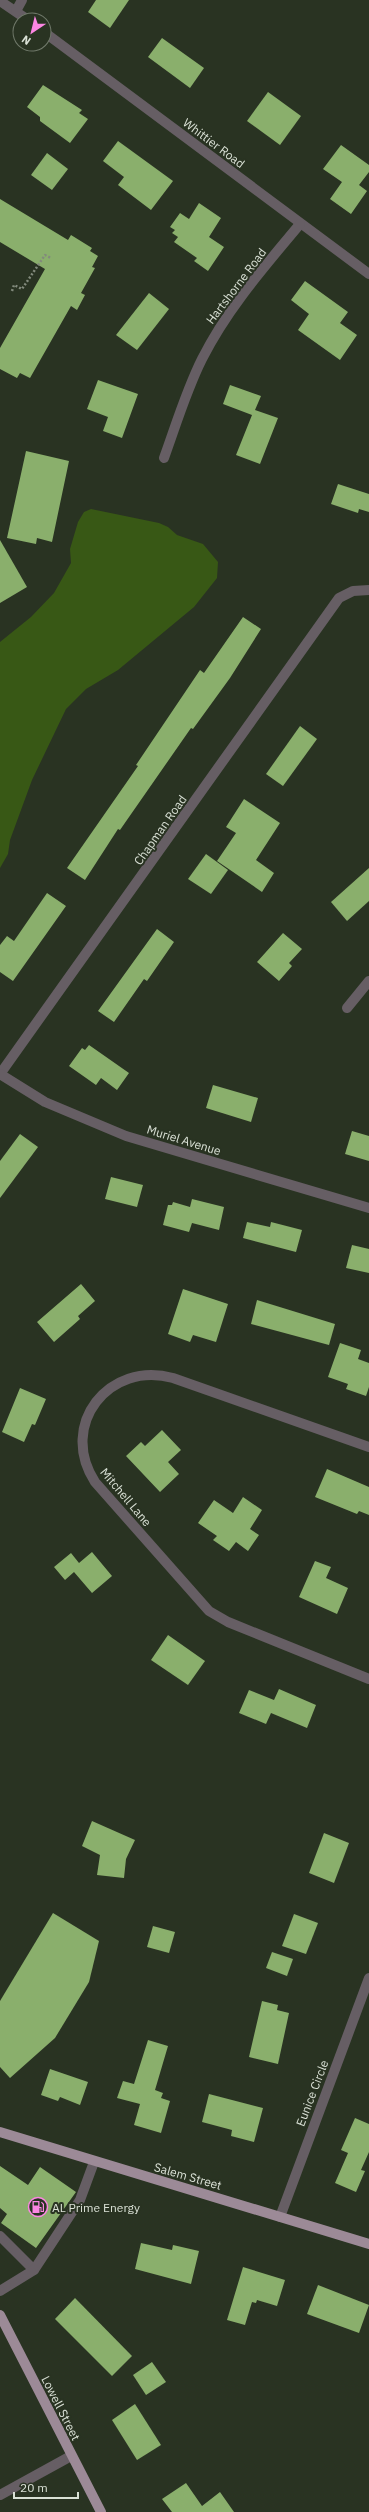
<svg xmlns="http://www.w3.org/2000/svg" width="369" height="2512" font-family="'IBM Plex Sans',sans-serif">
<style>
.water{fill:#385815}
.building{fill:#8aaf6c}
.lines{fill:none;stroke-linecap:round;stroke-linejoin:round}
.path{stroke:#828a7c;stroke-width:2.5;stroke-dasharray:2 2;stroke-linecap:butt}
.minor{stroke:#665e64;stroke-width:10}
.major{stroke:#9c8a97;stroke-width:10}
.labels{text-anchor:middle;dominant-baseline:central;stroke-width:4;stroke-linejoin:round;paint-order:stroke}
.street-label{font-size:12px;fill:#dae1d6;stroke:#293322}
.poi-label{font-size:12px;fill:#dae1d6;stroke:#293322;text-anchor:start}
</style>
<rect width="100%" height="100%" fill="#293322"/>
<polygon class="water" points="91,509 159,523 168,527 177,535 203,544 218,562 217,578 194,607 118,670 86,689 66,709 32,780 10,840 8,854 0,868 0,642 31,617 54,593 71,563 70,549 78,522 84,512"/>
<g class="building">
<polygon points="96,0 129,0 110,28 88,12"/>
<polygon points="162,38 204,68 190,88 148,57"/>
<polygon points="43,85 82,110 79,113 88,119 70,143 40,121 40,117 27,107"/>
<polygon points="268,92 301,116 280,145 247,121"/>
<polygon points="118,141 173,181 151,210 118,185 124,177 103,161"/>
<polygon points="341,145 369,165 369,172 359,185 367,191 351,214 330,199 342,182 323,169"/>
<polygon points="47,153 68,169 52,190 31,175"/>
<polygon points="0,199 68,240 71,235 92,248 90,251 98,256 92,267 95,268 81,293 85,295 77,310 71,306 30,378 20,373 17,378 0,369 0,348 45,269 0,242"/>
<polygon points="199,203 221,218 209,237 224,247 208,271 194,261 197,258 174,242 178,237 172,233 175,230 170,227 180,213 189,219"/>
<polygon points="305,281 348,312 340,323 357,335 340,360 298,330 309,314 291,300"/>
<polygon points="149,293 169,309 137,350 116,335"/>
<polygon points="98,380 138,394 122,438 103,431 108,417 87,409"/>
<polygon points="230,385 261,396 255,410 278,418 260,464 236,455 252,415 223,404"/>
<polygon points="26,451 69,461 52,542 37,538 36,544 7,538"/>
<polygon points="338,484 369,494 369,512 359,509 358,513 331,504"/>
<polygon points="0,540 27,587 0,603"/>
<polygon points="243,617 261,629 230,678 193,729 191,728 120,830 118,829 85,880 67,868 138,766 136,765 200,670 204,673"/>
<polygon points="300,726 317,739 283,786 266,774"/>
<polygon points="244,799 280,823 256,860 274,873 262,892 217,861 236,833 226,827"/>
<polygon points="206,854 228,870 211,894 188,879"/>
<polygon points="369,868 369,901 347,921 331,902"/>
<polygon points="47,893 66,906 13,981 0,972 0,945 7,936 14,941"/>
<polygon points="157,929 174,942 147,981 144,979 114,1022 98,1011"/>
<polygon points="283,933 302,949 289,963 292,966 279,981 257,962"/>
<polygon points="89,1045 129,1073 117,1090 101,1078 96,1085 69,1066 82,1048 85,1050"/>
<polygon points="213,1085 258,1098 251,1122 206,1108"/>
<polygon points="352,1131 369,1136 369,1161 345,1154"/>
<polygon points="20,1134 38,1147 0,1198 0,1161"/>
<polygon points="111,1177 143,1185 137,1207 105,1199"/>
<polygon points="192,1199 224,1207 219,1230 192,1223 189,1232 163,1225 168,1205 172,1205 173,1202 190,1207"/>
<polygon points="247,1222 270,1227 271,1222 302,1230 296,1252 243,1238"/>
<polygon points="352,1245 369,1249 369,1273 346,1268"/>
<polygon points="81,1284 95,1301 78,1316 80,1319 54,1342 37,1322"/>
<polygon points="183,1289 228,1304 216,1342 193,1335 190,1342 168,1334"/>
<polygon points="257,1300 335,1324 329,1345 251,1324"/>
<polygon points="340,1343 361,1350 358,1359 369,1363 369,1387 366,1396 346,1389 348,1384 328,1377"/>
<polygon points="20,1388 46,1399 35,1425 32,1424 24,1442 2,1432"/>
<polygon points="162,1430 181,1450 168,1462 179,1474 160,1492 126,1456 141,1442 145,1446"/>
<polygon points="327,1469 369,1487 369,1515 359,1511 357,1514 315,1497"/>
<polygon points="243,1497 262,1510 250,1529 259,1535 248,1551 236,1542 229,1551 213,1540 217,1536 198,1523 214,1500 233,1513"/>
<polygon points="92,1552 112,1576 92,1593 74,1572 65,1580 54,1567 71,1553 79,1563"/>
<polygon points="315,1561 331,1567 326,1578 348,1588 337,1614 299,1597"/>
<polygon points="168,1635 205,1661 188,1685 151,1660"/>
<polygon points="279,1689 316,1705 307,1728 271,1713 266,1724 239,1713 249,1690 274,1700"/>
<polygon points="92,1821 135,1840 126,1859 124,1878 97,1875 100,1855 82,1846"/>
<polygon points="324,1833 349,1843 334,1883 309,1873"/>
<polygon points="53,1913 99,1941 89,1982 55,2038 10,2078 0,2067 0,2001"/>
<polygon points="294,1914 318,1923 306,1954 282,1946"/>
<polygon points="153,1926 175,1932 169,1953 147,1947"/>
<polygon points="272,1952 293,1959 287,1976 266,1968"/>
<polygon points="262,2001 278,2005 277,2010 289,2013 278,2064 249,2057"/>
<polygon points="148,2040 168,2046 155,2090 163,2093 161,2098 170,2101 161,2133 134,2125 140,2104 117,2098 123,2081 134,2084"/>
<polygon points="50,2069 88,2082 80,2105 60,2097 58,2101 41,2095"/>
<polygon points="209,2094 263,2108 254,2142 231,2136 232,2130 202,2122"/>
<polygon points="355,2118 369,2124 369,2152 361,2170 365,2171 356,2192 335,2183 348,2153 341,2150"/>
<polygon points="0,2166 28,2185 40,2167 76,2192 36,2248 1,2223 7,2214 0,2208"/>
<polygon points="141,2243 172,2250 173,2245 199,2251 191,2284 135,2269"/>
<polygon points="243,2267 285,2280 277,2306 257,2300 256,2303 252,2302 245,2325 227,2320"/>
<polygon points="318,2285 369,2305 359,2333 307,2314"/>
<polygon points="75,2298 132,2356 112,2376 55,2319"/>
<polygon points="152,2362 166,2382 146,2395 133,2375"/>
<polygon points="135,2404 161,2445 137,2460 112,2420"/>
<polygon points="186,2483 202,2506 220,2492 234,2512 172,2512 162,2499"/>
</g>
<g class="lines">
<polyline class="path" points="12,291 14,285 22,289 45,255 51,258"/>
<g class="minor">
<polyline points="0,1 28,20"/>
<polyline points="16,11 22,0"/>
<polyline points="44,32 369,274"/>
<path d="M164 458C176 425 186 391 202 359 227 309 265 266 300 224"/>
<polyline points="347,1008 369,981"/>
<polyline points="0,1074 339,598 353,591 369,590"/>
<polyline points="0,1074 45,1102 126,1136 369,1208"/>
<path d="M369 1447 173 1378C109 1360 58 1425 95 1482L209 1611 228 1622 369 1679"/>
<polyline points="280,2217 369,1978"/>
<polyline points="0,2236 34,2270"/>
<polyline points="0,2291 34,2270 80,2200 94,2162"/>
<polyline points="0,2495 71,2456"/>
</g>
<g class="major">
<polyline points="0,2132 369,2244"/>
<polyline points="0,2315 101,2512"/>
</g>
</g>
<defs>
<g id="fuel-ring" transform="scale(1)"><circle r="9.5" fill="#293322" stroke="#fc86e3" stroke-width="1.5"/><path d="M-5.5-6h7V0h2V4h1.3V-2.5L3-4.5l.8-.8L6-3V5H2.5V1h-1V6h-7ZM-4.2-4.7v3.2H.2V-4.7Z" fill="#fc86e3"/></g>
</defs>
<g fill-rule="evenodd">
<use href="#fuel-ring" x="38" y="2207"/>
</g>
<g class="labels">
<g class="street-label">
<text transform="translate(214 143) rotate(37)">Whittier Road</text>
<text transform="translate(236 286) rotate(-53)">Hartshorne Road</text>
<text transform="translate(160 830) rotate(-55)">Chapman Road</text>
<text transform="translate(184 1140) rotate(17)">Muriel Avenue</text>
<text transform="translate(126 1497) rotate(50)">Mitchell Lane</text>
<text transform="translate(312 2093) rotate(-69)">Eunice Circle</text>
<text transform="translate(188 2176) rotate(16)">Salem Street</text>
<text transform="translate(61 2408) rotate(63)">Lowell Street</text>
</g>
<g class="poi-label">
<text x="52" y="2207">AL Prime Energy</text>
</g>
</g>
<g transform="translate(32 32) rotate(215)"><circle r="19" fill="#293322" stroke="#70796a"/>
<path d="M0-3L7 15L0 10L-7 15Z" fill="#fc86e3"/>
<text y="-6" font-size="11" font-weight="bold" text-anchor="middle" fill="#dae1d6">N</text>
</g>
<path d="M14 2492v6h64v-6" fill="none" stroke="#dae1d6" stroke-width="2"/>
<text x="20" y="2492" font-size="12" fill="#dae1d6" stroke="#293322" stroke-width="3" paint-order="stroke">20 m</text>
</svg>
